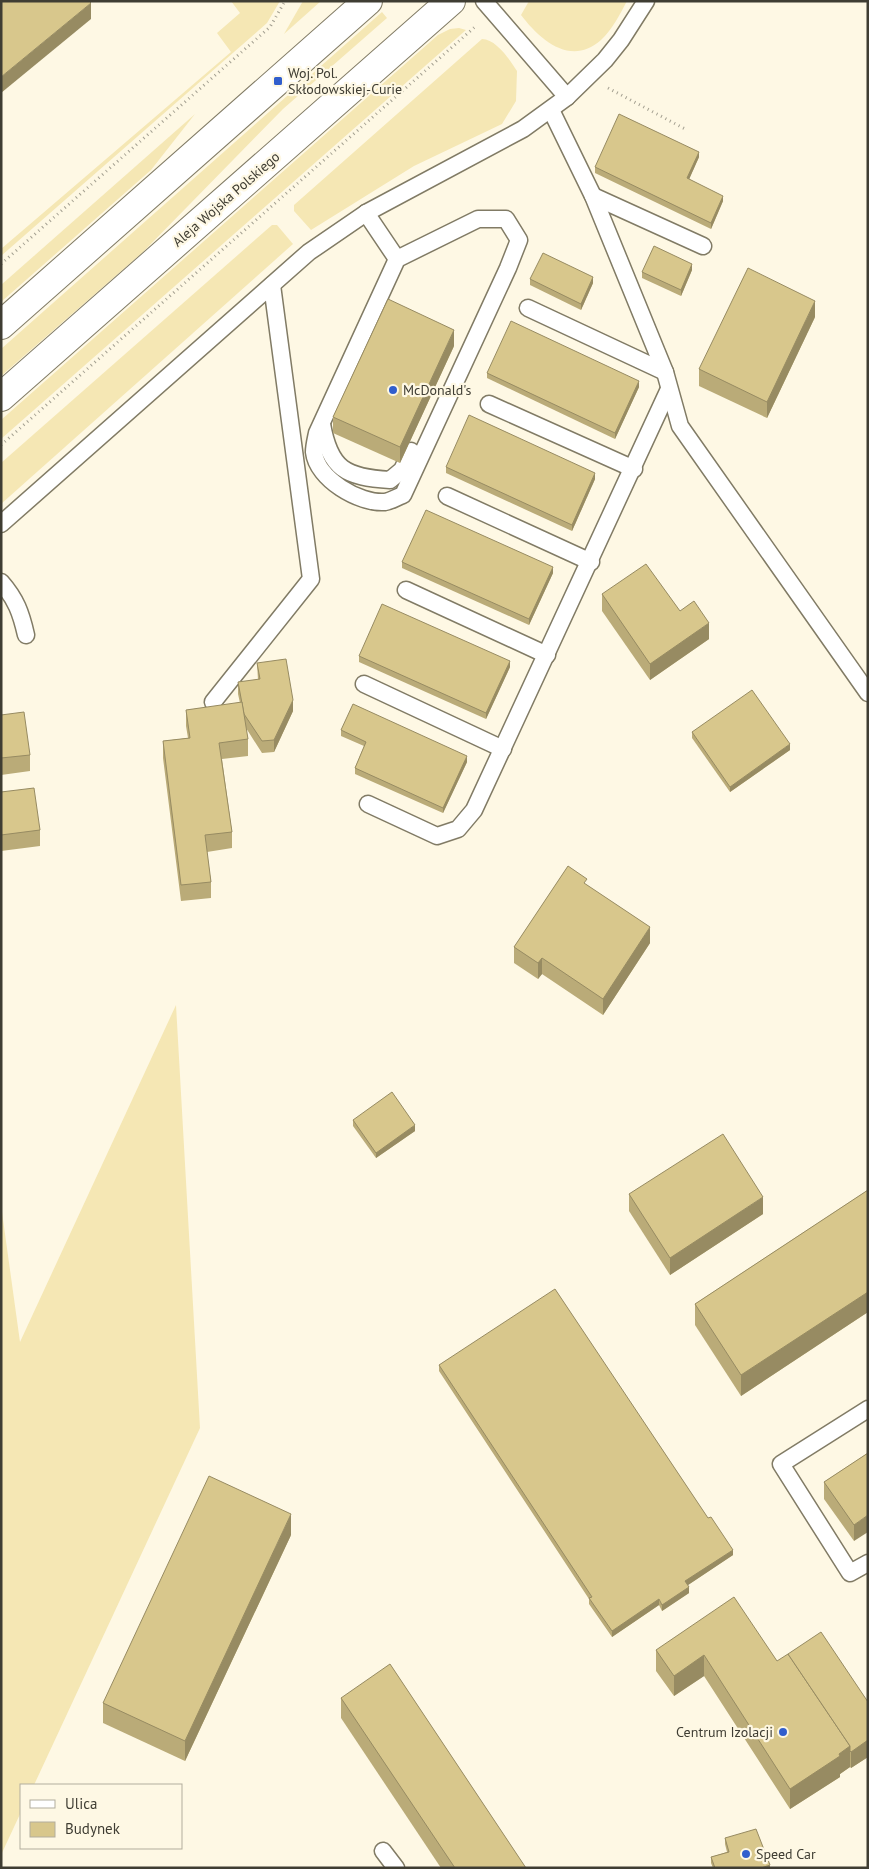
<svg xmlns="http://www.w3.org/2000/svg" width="869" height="1869" font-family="'PT Sans',sans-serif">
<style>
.grass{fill:#f5e7b4}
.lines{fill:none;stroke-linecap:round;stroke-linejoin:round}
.lane-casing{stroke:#817b65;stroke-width:19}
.primary-casing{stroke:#817b65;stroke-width:30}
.path{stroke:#a4a091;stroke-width:3;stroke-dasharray:1 4;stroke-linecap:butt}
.lane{stroke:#fff;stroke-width:16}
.primary{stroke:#fff;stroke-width:28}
.wall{fill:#baab78}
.shaded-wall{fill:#978b62}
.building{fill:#d8c78c;stroke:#978b62}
.poi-dot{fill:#315ecd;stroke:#fef8e4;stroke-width:2}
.labels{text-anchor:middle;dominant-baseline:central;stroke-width:4.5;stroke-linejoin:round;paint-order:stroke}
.poi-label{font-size:14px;fill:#3f3d33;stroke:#fef8e4;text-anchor:start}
.street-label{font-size:14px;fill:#3f3d33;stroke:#fef8e4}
</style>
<rect width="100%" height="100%" fill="#fef8e4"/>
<g class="grass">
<polygon points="231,1 280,1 267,23 1,256 1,249 231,52 217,33 240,13"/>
<polygon points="303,1 321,1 284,34"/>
<path d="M529 1H627C620 14 612 30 601 40 571 67 540 40 521 15Z"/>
<polygon points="382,12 387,18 283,109 143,252 1,376 1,349"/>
<polygon points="459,28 466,30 1,439 1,420 438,35 450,29"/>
<path d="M482 39C496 39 510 60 517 71L516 101 502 124 414 166 311 230 294 211V205Z"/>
<polygon points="195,114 151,170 1,302 1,285"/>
<polygon points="272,225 277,225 293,244 1,504 1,463"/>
<polygon points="176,1005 200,1428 34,1785 21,1785 21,1812 1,1855 1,1205 20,1342"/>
</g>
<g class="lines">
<g class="lane-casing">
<g id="lane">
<polyline points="484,1 567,97"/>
<polyline points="551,110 593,196 665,372 680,426 868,693"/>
<polyline points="593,196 703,246"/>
<polyline points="366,213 397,259"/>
<path d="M478 219H506L519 240 508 268 403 495C397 497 391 501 385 502 359 504 317 479 314 452 314 446 316 438 317 433L397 259Z"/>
<polyline points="528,308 665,372"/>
<polyline points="489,404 634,469"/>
<path d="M322 424C330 470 346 477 390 480L402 470 411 451"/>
<polyline points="447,496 591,562"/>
<polyline points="1,524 309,252 366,213 523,129 567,97 605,60 621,40 646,1"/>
<path d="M1 582C16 599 21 613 26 635"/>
<polyline points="406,590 547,655"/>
<polyline points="364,684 503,749"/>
<polyline points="213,702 311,579 272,285"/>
<polyline points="368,804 437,836 458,829 474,810 669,389"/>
<polyline points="868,1409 781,1464 850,1573 868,1563"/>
<polyline points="383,1851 396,1868"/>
</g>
</g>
<g class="primary-casing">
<g id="primary">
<polyline points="1,325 368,1"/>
<polyline points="1,397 451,1"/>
</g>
</g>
<g class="path">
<polyline points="608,88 687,130"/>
<polyline points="1,264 270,27 285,1"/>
<polyline points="1,445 476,26"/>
</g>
<use href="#lane" class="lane"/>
<use href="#primary" class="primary"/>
</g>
<g class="wall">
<polygon points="699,157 689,179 723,201 711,229 595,173 595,167"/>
<polygon points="692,270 681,296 642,278 642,272"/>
<polygon points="530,279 593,283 581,310 530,285"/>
<polygon points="815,317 767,418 699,386 699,369"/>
<polygon points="454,346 400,463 333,433 333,417"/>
<polygon points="487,373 639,387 615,439 487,378"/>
<polygon points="446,467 595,479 572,531 446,473"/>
<polygon points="402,562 553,573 529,625 402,568"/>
<polygon points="602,594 680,611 709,639 650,680 602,611"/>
<polygon points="359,656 510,667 486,719 359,662"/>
<polygon points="257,663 293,711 274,752 262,753 246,728 248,739 248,756 222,759 232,832 232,848 207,852 211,882 211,898 181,901 163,758 163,741 188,738 186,726 186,710 240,703 238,694 238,682 258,680"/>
<polygon points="1,715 30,755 30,771 1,775"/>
<polygon points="341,730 467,762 443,813 355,774 355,768 364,746 341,736"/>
<polygon points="692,732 790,750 730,792 692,738"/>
<polygon points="1,792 40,830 40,846 1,851"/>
<polygon points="587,885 650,943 603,1015 542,974 538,979 514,963 514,947"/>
<polygon points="353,1120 415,1131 376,1158 353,1126"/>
<polygon points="868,1190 868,1312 741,1396 695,1325 695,1304"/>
<polygon points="629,1194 763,1214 670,1275 629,1211"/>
<polygon points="439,1365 708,1518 733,1555 688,1585 689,1593 662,1611 659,1605 612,1637 589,1604 589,1599 439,1371"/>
<polygon points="868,1453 854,1541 824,1499 824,1482"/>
<polygon points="291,1535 185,1761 103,1723 103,1703"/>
<polygon points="656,1650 777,1661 868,1702 868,1757 851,1768 850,1767 840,1774 840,1777 790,1809 704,1676 674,1696 656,1671"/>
<polygon points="341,1698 526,1868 441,1868 341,1718"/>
<polygon points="725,1838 770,1868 713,1868 711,1863 711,1857 727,1852 725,1844"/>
</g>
<g class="shaded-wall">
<polygon points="91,3 91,19 1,93 1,77"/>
<polygon points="699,152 699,157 687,184 687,178"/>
<polygon points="723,196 723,201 711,229 711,223"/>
<polygon points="692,264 692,270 681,296 681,290"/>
<polygon points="593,277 593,283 581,310 581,304"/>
<polygon points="815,301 815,317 767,418 767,402"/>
<polygon points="454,330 454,346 400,463 400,447"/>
<polygon points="639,381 639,387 615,439 615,433"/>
<polygon points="595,473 595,479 572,531 572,525"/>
<polygon points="553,567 553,573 529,625 529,619"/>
<polygon points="709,623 709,639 650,680 650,664"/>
<polygon points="510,661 510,667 486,719 486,713"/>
<polygon points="293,700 293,711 274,752 274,740"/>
<polygon points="790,744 790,750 730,792 730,787"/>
<polygon points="467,756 467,762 443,813 443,808"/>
<polygon points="650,927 650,943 603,1015 603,999"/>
<polygon points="542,958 542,974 538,979 538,963"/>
<polygon points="415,1125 415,1131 376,1158 376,1153"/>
<polygon points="763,1197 763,1214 670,1275 670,1258"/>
<polygon points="868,1292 868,1312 741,1396 741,1375"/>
<polygon points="291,1514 291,1535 185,1761 185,1741"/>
<polygon points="868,1515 868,1532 854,1541 854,1525"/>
<polygon points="733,1550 733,1555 685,1587 685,1581"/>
<polygon points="689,1587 689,1593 662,1611 662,1605"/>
<polygon points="659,1599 659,1605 612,1637 612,1631"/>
<polygon points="704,1655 704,1676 674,1696 674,1676"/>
<polygon points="868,1740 868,1757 851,1768 851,1752"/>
<polygon points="850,1746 850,1767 840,1774 840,1777 790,1809 790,1789"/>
<polygon points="770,1865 770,1868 761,1868"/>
</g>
<g class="building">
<polygon points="1,1 89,1 91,3 1,77"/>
<polygon points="619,114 699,152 687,178 723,196 711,223 595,167"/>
<polygon points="654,246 692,264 681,290 642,272"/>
<polygon points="543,253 593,277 581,304 530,279"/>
<polygon points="748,268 815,301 767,402 699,369"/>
<polygon points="388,299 454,330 400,447 333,417"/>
<polygon points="511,321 639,381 615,433 487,373"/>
<polygon points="469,415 595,473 572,525 446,467"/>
<polygon points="426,510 553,567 529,619 402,562"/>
<polygon points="646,564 680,611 694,601 709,623 650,664 602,594"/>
<polygon points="382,604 510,661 486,713 359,656"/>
<polygon points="286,659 293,700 274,740 262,741 244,714 238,682 260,679 257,663"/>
<polygon points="752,690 790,744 730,787 692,732"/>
<polygon points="242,702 248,739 219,743 232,832 205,835 211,882 181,885 163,741 190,738 186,710"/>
<polygon points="353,704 467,756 443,808 355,768 366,742 341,730"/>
<polygon points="24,712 30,755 1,758 1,715"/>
<polygon points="34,788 40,830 1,835 1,792"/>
<polygon points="568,866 587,879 584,883 650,927 603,999 542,958 538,963 514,947"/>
<polygon points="392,1092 415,1125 376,1153 353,1120"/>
<polygon points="723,1134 763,1197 670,1258 629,1194"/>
<polygon points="868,1190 868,1292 741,1375 695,1304"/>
<polygon points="555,1289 708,1518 711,1517 733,1550 685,1581 689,1587 662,1605 659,1599 612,1631 589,1598 592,1597 439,1365"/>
<polygon points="868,1453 868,1515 854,1525 824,1482"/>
<polygon points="209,1476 291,1514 185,1741 103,1703"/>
<polygon points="734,1597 777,1661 788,1654 850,1746 839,1754 840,1756 790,1789 704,1655 674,1676 656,1650"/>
<polygon points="821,1632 868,1702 868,1740 851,1752 850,1751 850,1746 788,1654"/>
<polygon points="390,1664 526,1868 455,1868 341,1698"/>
<polygon points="756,1829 770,1865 761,1868 715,1868 711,1857 729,1852 725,1838"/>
</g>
<g class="poi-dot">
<rect x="273" y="76" width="10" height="10" rx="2.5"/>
<circle cx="393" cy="390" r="5"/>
<circle cx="783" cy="1732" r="5"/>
<circle cx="746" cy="1854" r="5"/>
</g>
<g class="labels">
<g class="poi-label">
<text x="288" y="73">Woj. Pol.<tspan x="288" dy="16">Skłodowskiej-Curie</tspan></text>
<text x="403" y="390">McDonald's</text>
<text x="773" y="1732" text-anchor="end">Centrum Izolacji</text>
<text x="756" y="1854">Speed Car</text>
</g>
<g class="street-label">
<text transform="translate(226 199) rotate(-41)">Aleja Wojska Polskiego</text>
</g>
</g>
<rect width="869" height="1869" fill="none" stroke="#3f3d33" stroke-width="5"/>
<rect x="20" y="1784" width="162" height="65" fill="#fef8e4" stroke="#b2ad9d"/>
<rect x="30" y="1800" width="25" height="8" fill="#ffffff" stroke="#b2ad9d"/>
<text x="65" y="1809" font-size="15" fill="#3f3d33">Ulica</text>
<rect x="30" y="1822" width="25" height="15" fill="#d8c78c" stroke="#b2ad9d"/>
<text x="65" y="1834" font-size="15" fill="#3f3d33">Budynek</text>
</svg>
